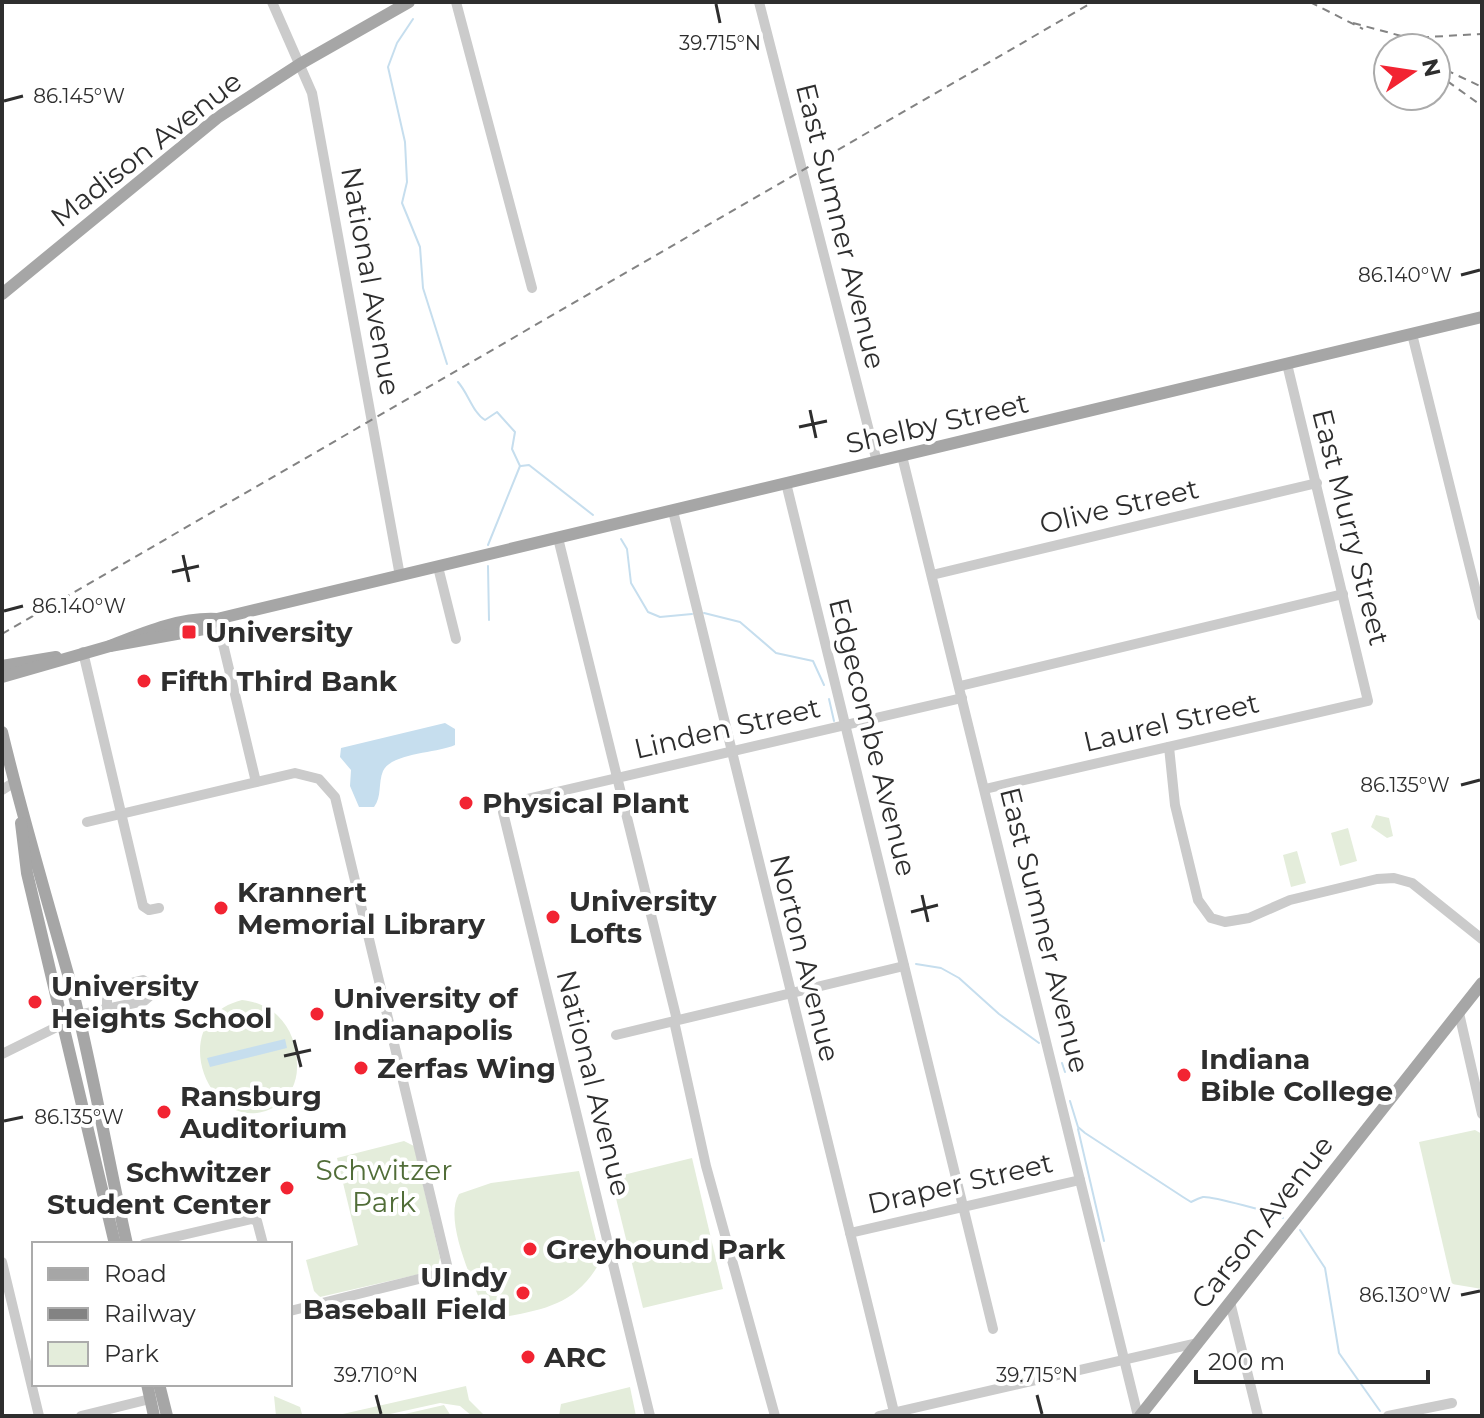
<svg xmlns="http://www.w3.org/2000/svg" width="1484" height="1418" font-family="Montserrat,sans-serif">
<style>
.green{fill:#e4eddb}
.water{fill:#c6deee}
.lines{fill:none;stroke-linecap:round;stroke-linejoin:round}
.stream{stroke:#c6deee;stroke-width:2}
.minor{stroke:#cbcbcb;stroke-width:10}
.major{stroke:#a6a6a6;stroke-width:12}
.rail{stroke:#838383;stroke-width:2;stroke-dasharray:8 6;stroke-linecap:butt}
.ticks{fill:none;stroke:#2e2e2e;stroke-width:3}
.poi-dot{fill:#f22432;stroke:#fff;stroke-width:3}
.labels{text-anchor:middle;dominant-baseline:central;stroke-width:8;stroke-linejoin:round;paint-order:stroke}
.street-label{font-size:28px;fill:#2e2e2e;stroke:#fff}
.poi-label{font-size:28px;font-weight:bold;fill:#2e2e2e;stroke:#fff;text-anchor:start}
.park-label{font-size:28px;fill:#516d38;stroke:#fff}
.ticks-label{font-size:20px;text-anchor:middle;fill:#2e2e2e;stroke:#fff;stroke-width:8;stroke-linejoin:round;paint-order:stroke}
</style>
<rect width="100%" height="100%" fill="#fff"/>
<g class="green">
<polygon points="1376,815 1389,818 1393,836 1387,838 1371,827"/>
<polygon points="1348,828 1357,861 1340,866 1331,833"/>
<polygon points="1297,851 1306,883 1291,887 1283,855"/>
<path d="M242 1000C278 1004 298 1032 297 1068 297 1082 290 1097 278 1105 214 1146 159 1021 242 1000Z"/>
<polygon points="1475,1130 1482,1134 1482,1289 1452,1284 1419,1142"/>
<polygon points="404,1141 414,1146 440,1258 437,1270 320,1297 314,1291 306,1260 358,1245 337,1158"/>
<polygon points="692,1158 723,1289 643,1308 611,1178"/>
<path d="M579 1171 601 1260C575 1309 538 1310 488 1320 477 1290 442 1222 459 1194L491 1183Z"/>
<polygon points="466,1386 469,1400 485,1416 472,1416 460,1406 440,1403 381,1416 334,1416"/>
<polygon points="630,1387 636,1416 559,1416 561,1404"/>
<polygon points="274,1396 300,1407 302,1414 276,1416"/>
<polygon points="444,1405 451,1416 396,1416"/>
</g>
<g class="water">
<path d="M445 723 455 729V745C438 753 391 753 383 771 378 783 382 797 374 807H359L350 786 351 770 340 757 341 748Z"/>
<polygon points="285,1039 287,1048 210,1067 207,1058"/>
</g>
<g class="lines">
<g class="stream">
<polyline points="413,19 397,43 388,67 405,142 407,182 402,203 420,247 423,288 447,364"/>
<path d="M458 382C468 393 473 413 485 420L497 412 515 432 512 449 520 466"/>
<polyline points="521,466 529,465 593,515"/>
<polyline points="621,539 627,549 631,583 648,612 660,617 692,614"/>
<polyline points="488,545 520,466"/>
<polyline points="488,566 489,620"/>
<polyline points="704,613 740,622 776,653 813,661 824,685"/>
<polyline points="829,699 834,721"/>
<polyline points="916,964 941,968 959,978 999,1014 1039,1043"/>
<polyline points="1062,1063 1065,1072"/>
<path d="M1070 1101 1078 1127 1085 1133 1183 1197 1191 1202C1195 1200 1199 1198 1203 1197 1211 1196 1276 1213 1283 1218"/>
<polyline points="1078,1129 1104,1241"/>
<polyline points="1300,1230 1325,1268 1339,1353 1380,1411"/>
</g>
<g class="minor">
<polyline points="272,2 312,93 400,576"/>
<polyline points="456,2 532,288"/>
<polyline points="759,2 877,462"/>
<polyline points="1412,334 1482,616"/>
<polyline points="902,456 1138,1416"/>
<polyline points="786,483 993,1329"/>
<polyline points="673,511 895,1416"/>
<polyline points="558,538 677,1020"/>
<polyline points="438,567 456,639"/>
<polyline points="932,575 1317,483"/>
<polyline points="217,619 256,782"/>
<polyline points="83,652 143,906 149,910 159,908"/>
<polyline points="960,686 1343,594"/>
<polyline points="1169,747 1175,805 1198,900 1211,918 1225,922 1249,918 1290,900 1377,879 1394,878 1412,883 1482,939"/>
<polyline points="985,789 1368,701 1287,364"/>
<polyline points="2,790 13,783"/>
<polyline points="87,822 295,773 319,779 335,797 447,1265 439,1274 290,1311"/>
<polyline points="1459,1013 1482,1114"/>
<polyline points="674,1021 706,1166 775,1416"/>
<polyline points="616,1035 904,966"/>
<polyline points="2,1054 83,1014 144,1001 151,995 151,986 143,980 111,988 107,994 107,1008"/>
<polyline points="850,1233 1080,1180"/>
<polyline points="144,1244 252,1219 257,1221 263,1244"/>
<polyline points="2,1262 39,1416"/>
<polyline points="1230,1302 1258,1416"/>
<polyline points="81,1416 150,1399"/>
<polyline points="650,1416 503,812 518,801 962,698"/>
<polyline points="879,1416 1197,1343"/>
<polyline points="1388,1416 1452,1403"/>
</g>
<g class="major">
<polyline points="2,294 217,118 300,64 409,2"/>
<path d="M110 646C143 633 180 617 217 619L1482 317"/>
<polyline points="2,666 56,657"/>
<polyline points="2,677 110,646 204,629 217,619"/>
<path d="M2 732C23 820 49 905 73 992 94 1076 108 1160 127 1244"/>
<polyline points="21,823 27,873 115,1244"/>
<polyline points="147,1384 154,1416"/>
<polyline points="159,1384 167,1416"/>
<polyline points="1140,1416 1482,983"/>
</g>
<g class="rail">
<polyline points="1310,2 1363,29"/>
<polyline points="1353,23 1409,38 1482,34"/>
<polyline points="1446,70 1482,87"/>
<polyline points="1436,73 1482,106"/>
<polyline points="2,634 1093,2"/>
</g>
</g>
<path class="ticks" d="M716 4 720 23M4 101 23 96M1461 275 1480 270M810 410 816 438M799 427 827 421M183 555 189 582M172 572 199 566M4 611 23 606M1461 785 1480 780M922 895 928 922M911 912 938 905M294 1040 301 1067M284 1056 311 1050M4 1121 23 1117M1461 1295 1480 1291M376 1395 381 1414M1037 1395 1042 1414"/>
<g class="poi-dot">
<rect x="181" y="624" width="16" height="16" rx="4"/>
<circle cx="144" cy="681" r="8"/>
<circle cx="466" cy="803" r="8"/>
<circle cx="221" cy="908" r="8"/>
<circle cx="553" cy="917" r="8"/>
<circle cx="35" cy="1002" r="8"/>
<circle cx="317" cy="1014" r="8"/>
<circle cx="361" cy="1068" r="8"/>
<circle cx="1184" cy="1075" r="8"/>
<circle cx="164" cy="1112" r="8"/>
<circle cx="287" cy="1188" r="8"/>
<circle cx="530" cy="1249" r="8"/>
<circle cx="523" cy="1293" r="8"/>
<circle cx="528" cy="1357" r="8"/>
</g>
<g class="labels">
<g class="street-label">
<text transform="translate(146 149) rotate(-38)">Madison Avenue</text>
<text transform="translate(841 226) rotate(76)">East Sumner Avenue</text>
<text transform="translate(371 281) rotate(80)">National Avenue</text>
<text transform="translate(937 423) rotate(-13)">Shelby Street</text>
<text transform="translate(1119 506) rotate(-13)">Olive Street</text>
<text transform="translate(1351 527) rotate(76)">East Murry Street</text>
<text transform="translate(1171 722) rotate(-13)">Laurel Street</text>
<text transform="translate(727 728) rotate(-13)">Linden Street</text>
<text transform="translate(873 737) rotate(76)">Edgecombe Avenue</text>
<text transform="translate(1045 930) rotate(76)">East Sumner Avenue</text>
<text transform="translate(805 958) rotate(76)">Norton Avenue</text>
<text transform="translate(594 1083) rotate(76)">National Avenue</text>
<text transform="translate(960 1183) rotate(-13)">Draper Street</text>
<text transform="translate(1262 1222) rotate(-52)">Carson Avenue</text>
</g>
<g class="poi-label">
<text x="205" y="632">University</text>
<text x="160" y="681">Fifth Third Bank</text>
<text x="482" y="803">Physical Plant</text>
<text x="237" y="892">Krannert<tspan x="237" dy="32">Memorial Library</tspan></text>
<text x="569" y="901">University<tspan x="569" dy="32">Lofts</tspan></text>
<text x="51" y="986">University<tspan x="51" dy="32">Heights School</tspan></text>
<text x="333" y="998">University of<tspan x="333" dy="32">Indianapolis</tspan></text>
<text x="1200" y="1059">Indiana<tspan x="1200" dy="32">Bible College</tspan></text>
<text x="377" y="1068">Zerfas Wing</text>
<text x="180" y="1096">Ransburg<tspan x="180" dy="32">Auditorium</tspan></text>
<text x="271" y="1172" text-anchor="end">Schwitzer<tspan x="271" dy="32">Student Center</tspan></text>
<text x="546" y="1249">Greyhound Park</text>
<text x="507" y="1277" text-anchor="end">UIndy<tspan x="507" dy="32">Baseball Field</tspan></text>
<text x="544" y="1357">ARC</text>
</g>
<g class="park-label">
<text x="384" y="1170">Schwitzer<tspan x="384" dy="32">Park</tspan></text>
</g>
</g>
<g class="ticks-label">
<text x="720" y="50">39.715°N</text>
<text x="79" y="103">86.145°W</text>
<text x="1405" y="282">86.140°W</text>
<text x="79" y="613">86.140°W</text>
<text x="1405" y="792">86.135°W</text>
<text x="79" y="1124">86.135°W</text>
<text x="1405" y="1302">86.130°W</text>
<text x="376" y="1382">39.710°N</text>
<text x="1037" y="1382">39.715°N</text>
</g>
<rect width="1484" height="1418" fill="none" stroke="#2e2e2e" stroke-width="8"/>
<rect x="32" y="1242" width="260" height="144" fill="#ffffff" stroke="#ababab" stroke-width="2"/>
<rect x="48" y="1268" width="40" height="12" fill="#a6a6a6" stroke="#ababab" stroke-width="2"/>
<text x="104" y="1282" font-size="24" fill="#2e2e2e">Road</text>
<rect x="48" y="1308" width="40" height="12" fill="#838383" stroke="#ababab" stroke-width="2"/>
<text x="104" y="1322" font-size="24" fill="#2e2e2e">Railway</text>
<rect x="48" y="1342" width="40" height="24" fill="#e4eddb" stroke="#ababab" stroke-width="2"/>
<text x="104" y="1362" font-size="24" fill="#2e2e2e">Park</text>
<g transform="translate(1412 72) rotate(77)"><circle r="38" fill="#ffffff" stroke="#ababab" stroke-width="2"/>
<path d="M0-6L14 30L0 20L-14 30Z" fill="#f22432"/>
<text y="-12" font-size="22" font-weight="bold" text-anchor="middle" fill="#2e2e2e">N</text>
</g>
<path d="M1196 1370v12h232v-12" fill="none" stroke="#2e2e2e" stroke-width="4"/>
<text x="1208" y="1370" font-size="24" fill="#2e2e2e" stroke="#ffffff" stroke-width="6" paint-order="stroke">200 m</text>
</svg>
